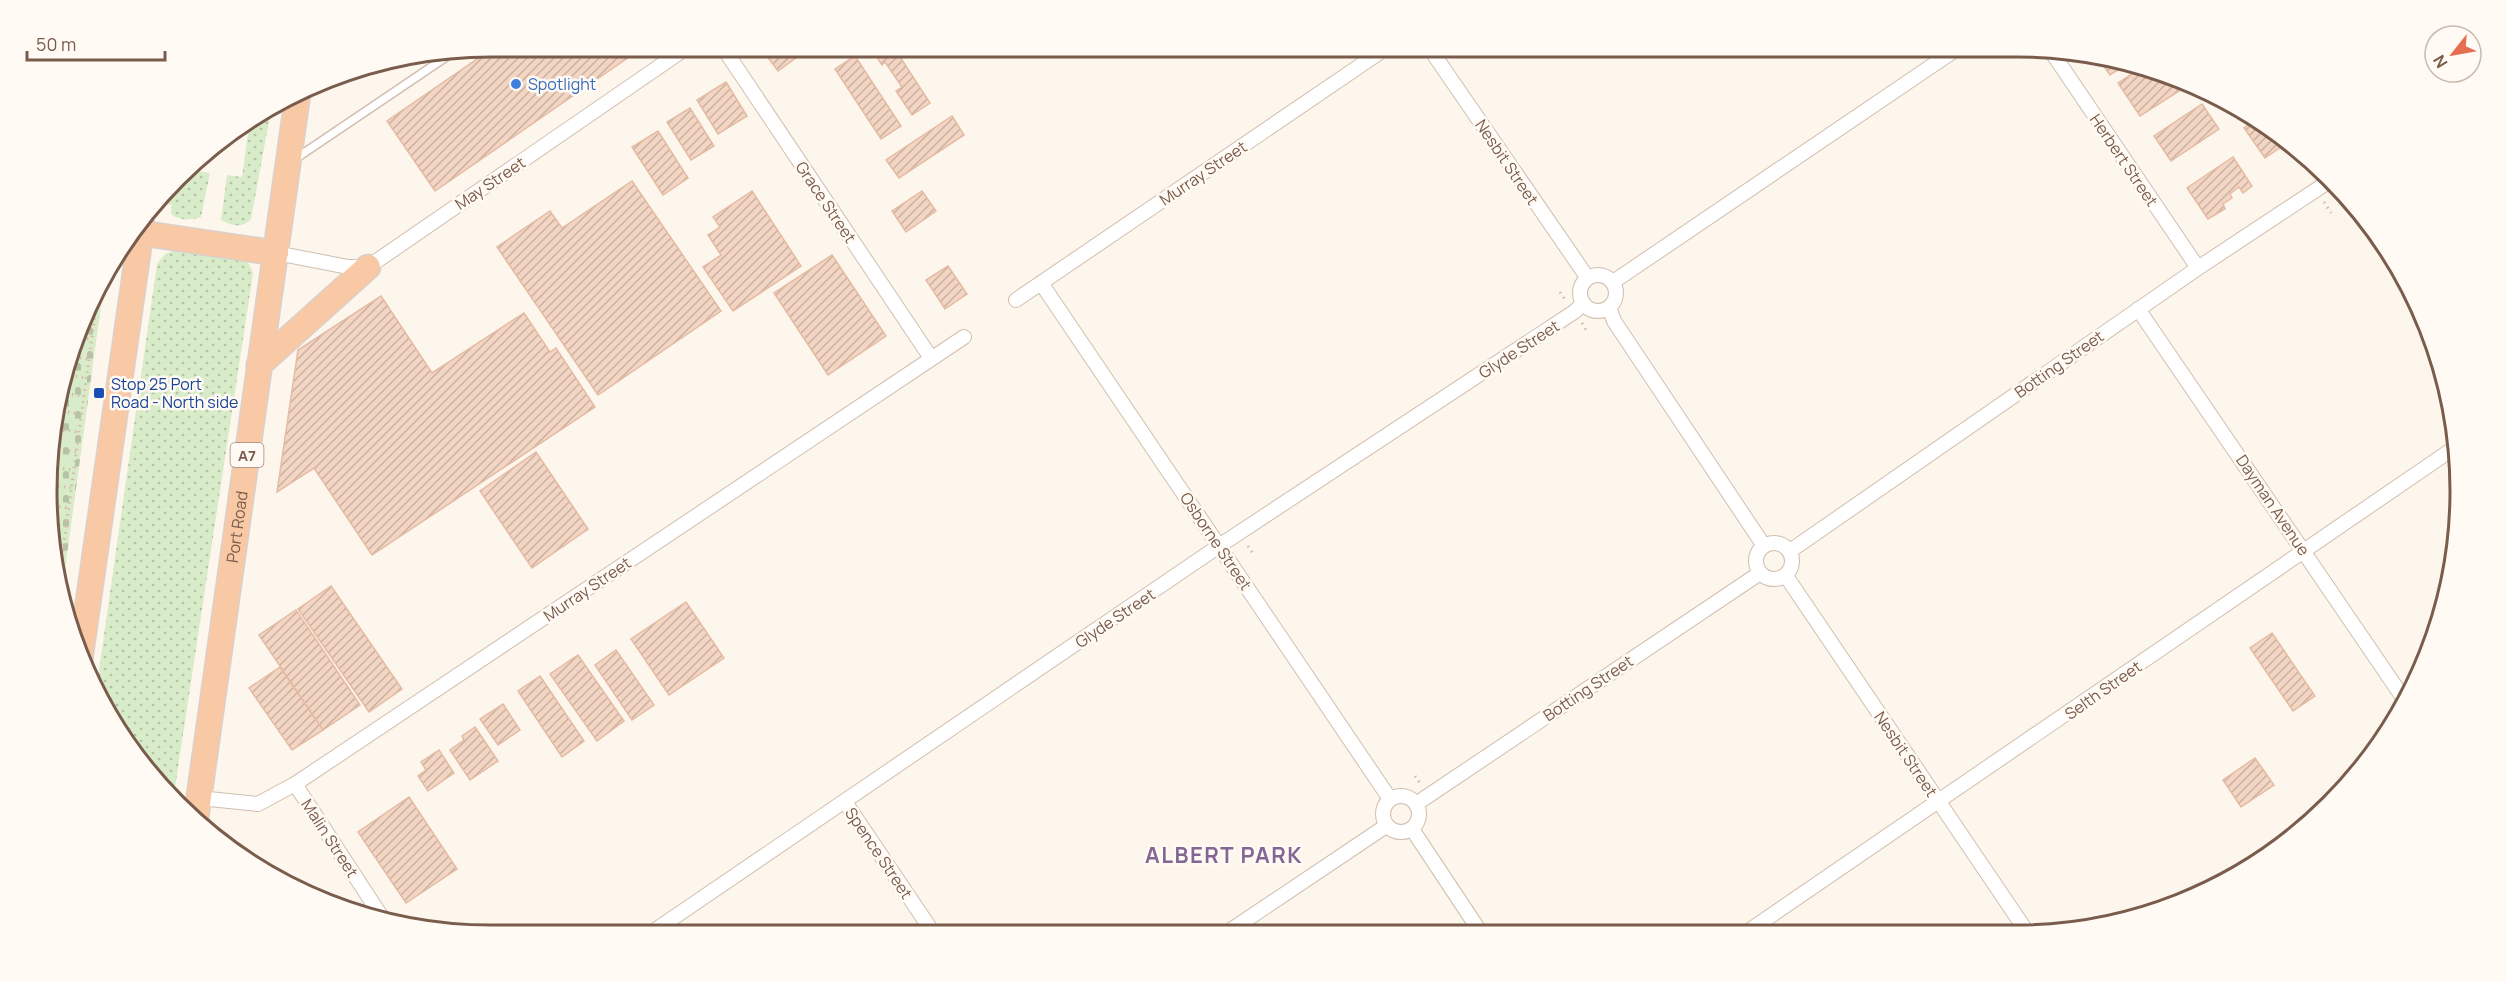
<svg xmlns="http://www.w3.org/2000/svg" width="2507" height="982" font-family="Manrope,sans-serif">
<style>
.grass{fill:url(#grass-dots)}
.cemetery{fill:url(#cemetery-stones)}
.building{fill:url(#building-hatch);stroke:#e6bba3;stroke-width:1.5}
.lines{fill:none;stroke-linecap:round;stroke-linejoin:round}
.service-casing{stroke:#d1beb0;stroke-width:10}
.minor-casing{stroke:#d1beb0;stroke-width:16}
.trunk-casing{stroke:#dad1cd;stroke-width:27}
.path{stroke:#d9b8a5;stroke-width:3;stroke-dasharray:1.5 4.5;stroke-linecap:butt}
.service{stroke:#fff;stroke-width:7}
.minor{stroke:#fff;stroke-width:14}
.trunk{stroke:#f9c8a4;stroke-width:24}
.shop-dot{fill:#3f7fe0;stroke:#fffaf3;stroke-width:2}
.transit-dot{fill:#1a4fb4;stroke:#fffaf3;stroke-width:2}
.labels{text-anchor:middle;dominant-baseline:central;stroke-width:5;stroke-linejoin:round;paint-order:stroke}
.shield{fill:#fffaf3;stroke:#a28b7f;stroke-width:1.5}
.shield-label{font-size:15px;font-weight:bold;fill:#7a5c4d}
.shop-label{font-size:16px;fill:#366cbe;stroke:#fffaf3;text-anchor:start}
.street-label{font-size:16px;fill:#7a5c4d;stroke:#fffaf3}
.transit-label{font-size:16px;fill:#164399;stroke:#fffaf3;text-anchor:start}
.district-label{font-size:22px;font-weight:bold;letter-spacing:1.5px;fill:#846695;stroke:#fffaf3}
.rim{fill:none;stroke:#7a5c4d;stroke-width:3}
</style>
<defs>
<pattern id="grass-dots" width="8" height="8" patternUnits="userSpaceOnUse" patternTransform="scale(1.5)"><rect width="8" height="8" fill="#d8ecc9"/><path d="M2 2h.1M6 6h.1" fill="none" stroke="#b4c2a5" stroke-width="1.8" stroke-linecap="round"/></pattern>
<pattern id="cemetery-stones" width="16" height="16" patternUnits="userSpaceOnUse" patternTransform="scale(1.5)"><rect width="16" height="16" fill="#d8ecc9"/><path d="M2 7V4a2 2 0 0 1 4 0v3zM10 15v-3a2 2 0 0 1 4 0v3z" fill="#b4c2a5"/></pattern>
<pattern id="building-hatch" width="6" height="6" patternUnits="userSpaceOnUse" patternTransform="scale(1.5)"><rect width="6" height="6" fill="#f3d5c3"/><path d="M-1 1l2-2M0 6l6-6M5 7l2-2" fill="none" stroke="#cab0a1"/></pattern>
</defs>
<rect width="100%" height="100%" fill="#fdf6ec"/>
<g class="grass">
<path d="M272 105 251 219C241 229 233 226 221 220L227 175 242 177 250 119Z"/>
<path d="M197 158 195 171 210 173 201 217C192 220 179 221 171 214L172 205 164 204 165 197Z"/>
<polygon points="176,250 243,258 249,264 253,273 174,794 121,738 96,691 157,264 165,254"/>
</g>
<polygon class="cemetery" points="106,269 61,599 55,578 50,433 70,348"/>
<g class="building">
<polygon points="496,46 645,46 435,191 387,121"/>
<polygon points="771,46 800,46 804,52 778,71 764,52"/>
<polygon points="817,46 847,46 849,50 838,57 832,48 822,55"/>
<polygon points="870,46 893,46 930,103 912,115 896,91 902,87 885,62 882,65"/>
<polygon points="1079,46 1097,46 1084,54"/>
<polygon points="855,56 901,126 881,139 835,69"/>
<polygon points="2105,58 2130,62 2110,75 2103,65 2108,62"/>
<polygon points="415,59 404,66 386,64"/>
<polygon points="2144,66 2170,76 2179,91 2140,116 2118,83"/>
<polygon points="726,82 747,116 718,134 697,100"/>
<polygon points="2202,104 2219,129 2171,161 2154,136"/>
<polygon points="690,108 714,146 691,160 667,122"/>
<polygon points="952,116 964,135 899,178 886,160"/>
<polygon points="2256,119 2287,139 2290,141 2265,158 2244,128"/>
<polygon points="658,131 688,178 663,195 632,147"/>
<polygon points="2233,157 2252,186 2243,193 2239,187 2230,194 2232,198 2223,204 2225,209 2208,219 2187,188"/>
<polygon points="632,181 721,311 598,395 497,247 550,211 562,228"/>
<polygon points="752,191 801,266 733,311 703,267 721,255 708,235 720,227 713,217"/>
<polygon points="922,191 936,211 906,232 892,211"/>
<polygon points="832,255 886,336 828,375 774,293"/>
<polygon points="948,266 967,294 945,309 926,280"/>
<polygon points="381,296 432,373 524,313 550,352 556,348 595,407 372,555 314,468 277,492 298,350"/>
<polygon points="536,452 588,529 532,568 480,491"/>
<polygon points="331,586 402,689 369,712 298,609"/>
<polygon points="686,602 724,658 669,695 631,639"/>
<polygon points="296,610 360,705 323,730 259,635"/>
<polygon points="2272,633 2315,696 2293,711 2250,648"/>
<polygon points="616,650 654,705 632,720 595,665"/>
<polygon points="578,655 624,721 597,741 550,674"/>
<polygon points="280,667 323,730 292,750 249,688"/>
<polygon points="540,676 584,741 562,757 518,691"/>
<polygon points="503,704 520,730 498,745 480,719"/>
<polygon points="475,727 498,761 470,780 450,750 464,740 462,736"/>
<polygon points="439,750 454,773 428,791 418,776 426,770 421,762"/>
<polygon points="2255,758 2274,785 2241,807 2223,780"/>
<polygon points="409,797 457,869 406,903 358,832"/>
</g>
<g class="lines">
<g class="service-casing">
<polyline id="service" points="295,159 452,53"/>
</g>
<g class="minor-casing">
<g id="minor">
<polyline points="722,46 931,358"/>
<polyline points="1428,46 1587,277"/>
<polyline points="2051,51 2198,268"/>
<polyline points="276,253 348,267 368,267 689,46"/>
<circle cx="1598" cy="293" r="18"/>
<polyline points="1613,282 1961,46"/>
<polyline points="1041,283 1390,799"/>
<polyline points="1016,300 1389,46"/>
<polyline points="1609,307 1614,321 1764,546"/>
<polyline points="2138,309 2406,702"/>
<circle cx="1774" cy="561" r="18"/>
<polyline points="1790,551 2198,268 2331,180"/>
<polyline points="1786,576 2027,932"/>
<polyline points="295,784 385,922"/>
<circle cx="1401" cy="814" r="18"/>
<polyline points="199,798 258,804 295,784 964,337"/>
<polyline points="845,802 934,934"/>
<polyline points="1416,804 1760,573"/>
<polyline points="1412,829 1481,933"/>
<polyline points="1747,932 2457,446"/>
<polyline points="1225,934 1386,826"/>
<polyline points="648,935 1219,546 1574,312 1583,304"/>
</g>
</g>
<g class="trunk-casing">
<g id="trunk">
<polyline points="141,233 276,253"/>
<polyline points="259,365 368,267"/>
<polyline points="80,659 142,225"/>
<path id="s1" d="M196 818 298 93"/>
</g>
</g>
<g class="path">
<polyline points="2324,202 2331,213"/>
<polyline points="1560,292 1566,301"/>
<polyline points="83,319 93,321"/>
<polyline points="1582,323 1586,330"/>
<polyline points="75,337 91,339"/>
<polyline points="68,356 89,359"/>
<polyline points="64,374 86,378"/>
<polyline points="60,393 84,396"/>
<polyline points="56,410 81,414"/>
<polyline points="51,429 79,432"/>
<polyline points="51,448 76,452"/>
<polyline points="51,467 74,470"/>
<polyline points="52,485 71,488"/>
<polyline points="53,506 68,508"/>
<polyline points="53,525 66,526"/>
<polyline points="54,543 63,544"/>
<polyline points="1248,546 1254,555"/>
<polyline points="55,562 61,563"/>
<polyline points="58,587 99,285"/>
<polyline points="1415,776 1420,783"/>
</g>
<use href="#service" class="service"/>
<use href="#minor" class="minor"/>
<use href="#trunk" class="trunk"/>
</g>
<circle class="shop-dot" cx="516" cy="84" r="6"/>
<rect class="transit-dot" x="93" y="387" width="12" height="12" rx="3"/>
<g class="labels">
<rect class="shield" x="230.5" y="443" width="33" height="24" rx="4.5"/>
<g class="shield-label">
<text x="247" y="455">A7</text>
</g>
<g class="shop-label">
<text x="528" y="84">Spotlight</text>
</g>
<g class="street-label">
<text transform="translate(2124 160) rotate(56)">Herbert Street</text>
<text transform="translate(1507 162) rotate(56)">Nesbit Street</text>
<text transform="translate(1203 173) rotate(-34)">Murray Street</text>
<text transform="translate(490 183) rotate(-34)">May Street</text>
<text transform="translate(826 202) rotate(56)">Grace Street</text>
<text transform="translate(1519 349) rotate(-33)">Glyde Street</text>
<text transform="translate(2059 364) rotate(-35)">Botting Street</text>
<text transform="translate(2273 505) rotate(56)">Dayman Avenue</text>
<text stroke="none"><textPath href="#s1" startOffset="294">Port Road</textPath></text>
<text transform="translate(1216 541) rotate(56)">Osborne Street</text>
<text transform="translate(587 589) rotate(-34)">Murray Street</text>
<text transform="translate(1115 618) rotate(-34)">Glyde Street</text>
<text transform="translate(1588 688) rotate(-34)">Botting Street</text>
<text transform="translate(2103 690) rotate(-35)">Selth Street</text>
<text transform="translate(1906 754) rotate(56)">Nesbit Street</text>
<text transform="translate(330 838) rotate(57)">Malin Street</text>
<text transform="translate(879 853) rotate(56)">Spence Street</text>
</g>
<g class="transit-label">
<text x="111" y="384">Stop 25 Port<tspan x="111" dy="18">Road - North side</tspan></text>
</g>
<g class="district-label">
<text x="1224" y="855">ALBERT PARK</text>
</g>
</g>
<path d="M0 0H2507V982H0ZM491 57H2016A434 434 0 0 1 2450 491V491A434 434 0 0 1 2016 925H491A434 434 0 0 1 57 491V491A434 434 0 0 1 491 57Z" fill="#fffaf3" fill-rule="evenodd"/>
<path class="rim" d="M491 57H2016A434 434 0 0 1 2450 491V491A434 434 0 0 1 2016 925H491A434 434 0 0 1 57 491V491A434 434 0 0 1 491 57Z"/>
<g transform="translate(2453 54) rotate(239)"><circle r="28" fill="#fffaf3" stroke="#cabbb1" stroke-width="1.5"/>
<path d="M0-4.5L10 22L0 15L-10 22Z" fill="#e76f51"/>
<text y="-9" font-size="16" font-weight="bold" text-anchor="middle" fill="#7a5c4d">N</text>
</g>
<path d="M27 51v9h138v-9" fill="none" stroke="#7a5c4d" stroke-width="3"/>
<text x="36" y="51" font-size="18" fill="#7a5c4d" stroke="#fffaf3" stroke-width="4.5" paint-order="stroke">50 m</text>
</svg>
